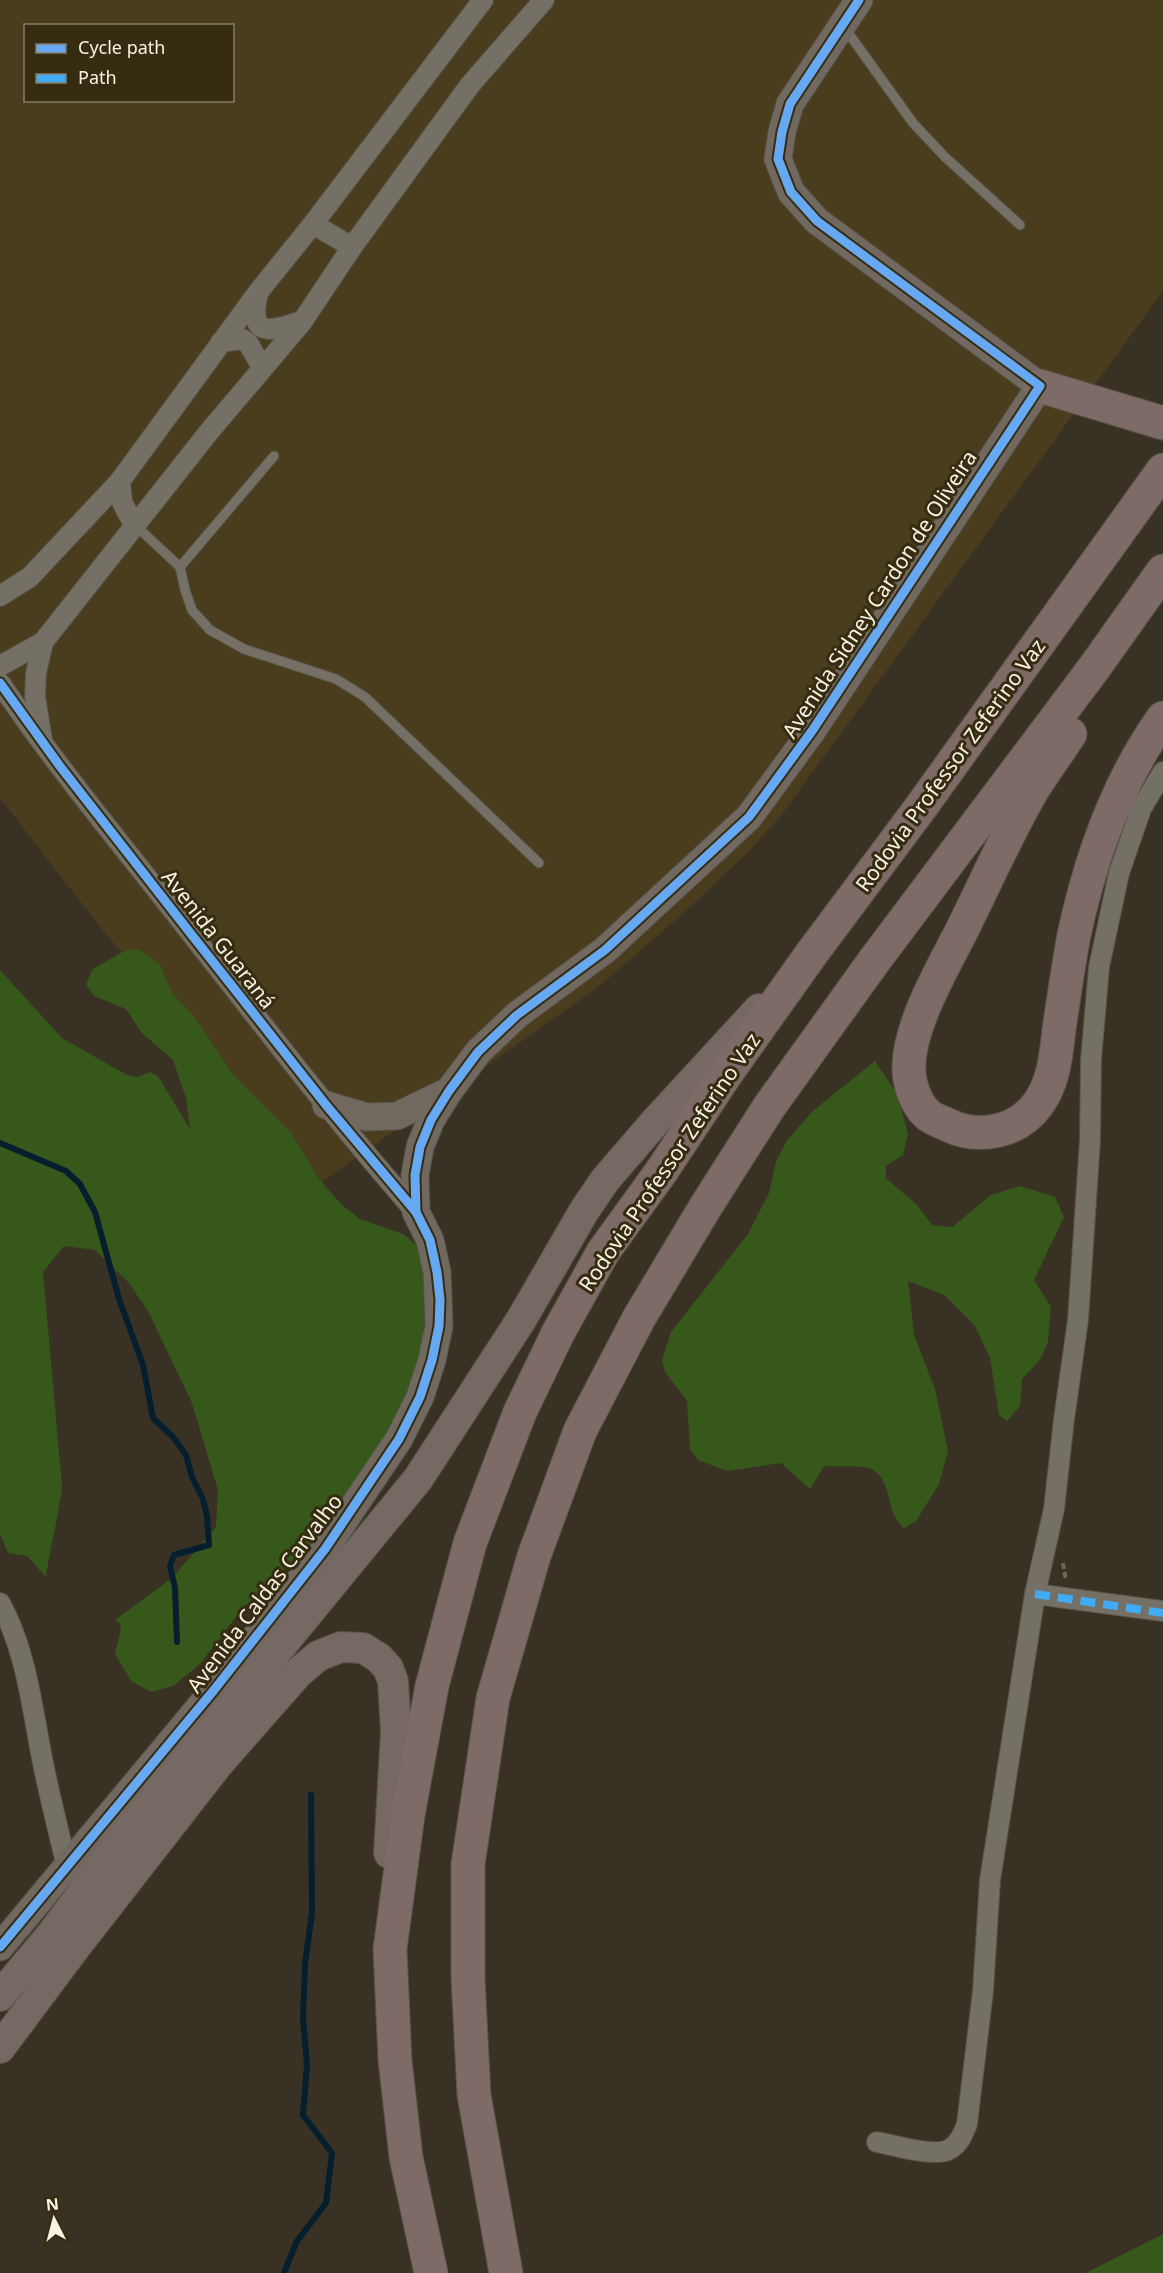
<svg xmlns="http://www.w3.org/2000/svg" width="1163" height="2273" font-family="'Noto Sans',sans-serif">
<style>
.built{fill:#4a3d1e;fill-rule:evenodd}
.green{fill:#36581a}
.lines{fill:none;stroke-linecap:round;stroke-linejoin:round}
.stream{stroke:#051f2e;stroke-width:6}
.lane-casing{stroke:#565245;stroke-width:11}
.street-casing{stroke:#565245;stroke-width:22}
.secondary-casing{stroke:#565245;stroke-width:29}
.primary-casing{stroke:#565245;stroke-width:32}
.highway-casing{stroke:#565245;stroke-width:35}
.path{stroke:#6c685d;stroke-width:4;stroke-dasharray:6 3;stroke-linecap:butt}
.lane{stroke:#757065;stroke-width:9}
.street{stroke:#757065;stroke-width:20}
.secondary{stroke:#716860;stroke-width:27}
.primary{stroke:#766963;stroke-width:30}
.highway{stroke:#7e6b67;stroke-width:33}
.quiet{stroke:#42abf6;stroke-width:8;stroke-dasharray:15 8;stroke-linecap:butt}
.cycleway-casing{stroke:#362c11;stroke-width:13}
.cycleway{stroke:#66a8f1;stroke-width:9}
.labels{text-anchor:middle;dominant-baseline:central;stroke-width:6;stroke-linejoin:round;paint-order:stroke}
.street-label{font-size:21px;fill:#f9f3e3;stroke:#362c11}
</style>
<rect width="100%" height="100%" fill="#393224"/>
<path class="built" d="M0 0H1163V291L780 817 751 849 687 910 597 988 322 1182 104 932 0 798ZM26 26H232V100H26Z"/>
<g class="green">
<path d="M136 949 147 954 160 965 172 993 195 1018 233 1075 291 1133 319 1179 342 1205 360 1219 403 1234 419 1247 427 1284 420 1374 342 1514 242 1609 200 1664 173 1686 151 1692 131 1681 115 1654 121 1629 119 1623 115 1620 172 1578 216 1527 218 1490 192 1403 148 1311 128 1282 95 1250 64 1246 43 1272 62 1486C59 1517 50 1546 46 1577L27 1556 8 1553 0 1534V970L62 1038 127 1075 137 1077 150 1072 158 1076 190 1129 186 1098 173 1060 141 1032 126 1009 94 996 86 984 93 969 124 951Z"/>
<path d="M875 1061 897 1094 908 1134 903 1155 886 1166V1178L917 1205 932 1225 952 1227 991 1195 1020 1186 1055 1197 1064 1217 1034 1280 1051 1307 1048 1342 1040 1360 1022 1379 1020 1406 1007 1421 999 1415 990 1358 975 1326 944 1295 908 1281 914 1335 935 1389 948 1451 939 1484 916 1521 904 1528C884 1512 894 1480 871 1469 862 1465 834 1467 824 1466L810 1489 781 1463 727 1471 698 1460 690 1449 687 1401 665 1372 662 1360 671 1332 748 1234 769 1193 776 1162 787 1140 814 1110Z"/>
<polygon points="1163,2234 1163,2273 1086,2273"/>
</g>
<g class="lines">
<g class="stream">
<polyline points="0,1143 66,1171 80,1184 95,1212 119,1299 143,1365 153,1418 174,1438 186,1455 192,1477 203,1499 207,1516 209,1545 174,1555 170,1566 175,1588 177,1642"/>
<polyline points="284,2273 297,2241 326,2203 332,2153 303,2115 307,2066 303,2018 305,1964 312,1913 311,1795"/>
</g>
<g class="lane-casing">
<g id="lane">
<polyline points="844,27 913,123 945,157 1020,225"/>
<polyline points="135,525 180,567 185,590 192,610 210,630 244,649 336,679 365,697 539,863"/>
<polyline points="180,567 274,456"/>
</g>
</g>
<g class="street-casing">
<g id="street">
<polyline points="313,224 352,247"/>
<path d="M258 293C248 336 267 333 299 322"/>
<polyline points="221,342 242,339 248,343 262,367"/>
<polyline points="120,481 122,502 134,525"/>
<polyline points="0,596 30,577 120,481 259,291 313,224 483,0"/>
<polyline points="0,666 43,642 208,433 302,322 352,247 470,85 544,0"/>
<path d="M0 683C59 770 126 850 190 932 264 1026 337 1122 416 1212"/>
<polyline points="42,740 35,696 36,673 43,642"/>
<polyline points="1035,1594 1163,1611"/>
<path d="M0 1603C27 1652 32 1709 43 1763 50 1798 59 1833 67 1867"/>
<path d="M877 2142C893 2145 934 2157 948 2150 959 2145 963 2134 967 2124L983 1991 990 1880 1035 1594 1054 1509 1064 1419 1078 1320 1090 1140 1091 1060 1099 967 1119 873 1141 809 1163 772"/>
</g>
</g>
<g class="secondary-casing">
<g id="secondary">
<polyline points="326,1105 367,1117 397,1116 449,1091"/>
<polyline points="0,1947 214,1690 325,1549 399,1439 420,1397 432,1360 439,1326 437,1272 430,1240 416,1212 415,1175 420,1147 431,1120 449,1091 478,1052 517,1015 605,950 749,817 812,731 1040,386 817,221 791,192 778,159 782,132 790,104 859,0"/>
</g>
</g>
<g class="primary-casing">
<g id="primary">
<polyline points="0,1996 51,1935 127,1834 418,1479 521,1320 584,1211 605,1180 655,1122 759,1009"/>
<polyline points="0,2048 74,1949 218,1764 298,1673 318,1656 341,1647 363,1648 379,1658 388,1668 393,1681 396,1732 389,1853"/>
</g>
</g>
<g class="highway-casing">
<g id="highway">
<polyline points="1040,386 1163,423"/>
<path d="M1070 734C1057 754 1042 774 1030 794 1005 838 984 886 961 932 942 969 910 1024 909 1065 908 1081 915 1103 927 1114 932 1119 942 1122 948 1125 979 1140 1018 1132 1038 1104 1057 1078 1056 1046 1061 1016 1065 989 1069 962 1074 935 1090 860 1118 781 1163 718"/>
<polyline points="431,2273 406,2157 395,2060 390,1949 408,1815 432,1686 470,1543 520,1412 558,1333 603,1252 661,1172 728,1071 812,953 921,807 1163,470"/>
<polyline points="506,2273 474,2095 468,1979 468,1864 493,1698 534,1556 580,1431 639,1318 706,1206 769,1107 874,961 1094,668 1163,571"/>
</g>
</g>
<polyline class="path" points="1063,1563 1065,1576 1067,1578"/>
<use href="#lane" class="lane"/>
<use href="#street" class="street"/>
<use href="#secondary" class="secondary"/>
<use href="#primary" class="primary"/>
<use href="#highway" class="highway"/>
<polyline class="quiet" points="1035,1594 1163,1613"/>
<g class="cycleway-casing">
<g id="cycleway">
<polyline points="0,683 59,765 191,934 326,1105 416,1212 430,1240 437,1272 440,1300 439,1326 432,1360 420,1397 399,1439 325,1549 214,1690 0,1947"/>
<polyline points="416,1212 415,1175 420,1147 431,1120 449,1091 478,1052 517,1015 605,950 749,817 812,731 1040,386 817,221 791,192 778,159 782,132 790,104 859,0"/>
</g>
</g>
<use href="#cycleway" class="cycleway"/>
</g>
<g class="labels">
<g class="street-label">
<text transform="translate(879 594) rotate(-57)">Avenida Sidney Cardon de Oliveira</text>
<text transform="translate(950 765) rotate(-54)">Rodovia Professor Zeferino Vaz</text>
<text transform="translate(219 939) rotate(52)">Avenida Guaraná</text>
<text transform="translate(669 1162) rotate(-56)">Rodovia Professor Zeferino Vaz</text>
<text transform="translate(264 1593) rotate(-53)">Avenida Caldas Carvalho</text>
</g>
</g>
<rect x="24" y="24" width="210" height="78" fill="#362c11" stroke="#847c65" stroke-width="1.5"/>
<rect x="36" y="44" width="30" height="9" fill="#66a8f1" stroke="#847c65" stroke-width="1.5"/>
<text x="78" y="54" font-size="18" fill="#f9f3e3">Cycle path</text>
<rect x="36" y="74" width="30" height="9" fill="#42abf6" stroke="#847c65" stroke-width="1.5"/>
<text x="78" y="84" font-size="18" fill="#f9f3e3">Path</text>
<g transform="translate(54 2219) rotate(354)" stroke="#362c11" stroke-width="4.5" paint-order="stroke">
<path d="M0-4.5L10 22L0 15L-10 22Z" fill="#f9f3e3"/>
<text y="-9" font-size="16" font-weight="bold" text-anchor="middle" fill="#f9f3e3">N</text>
</g>
</svg>
